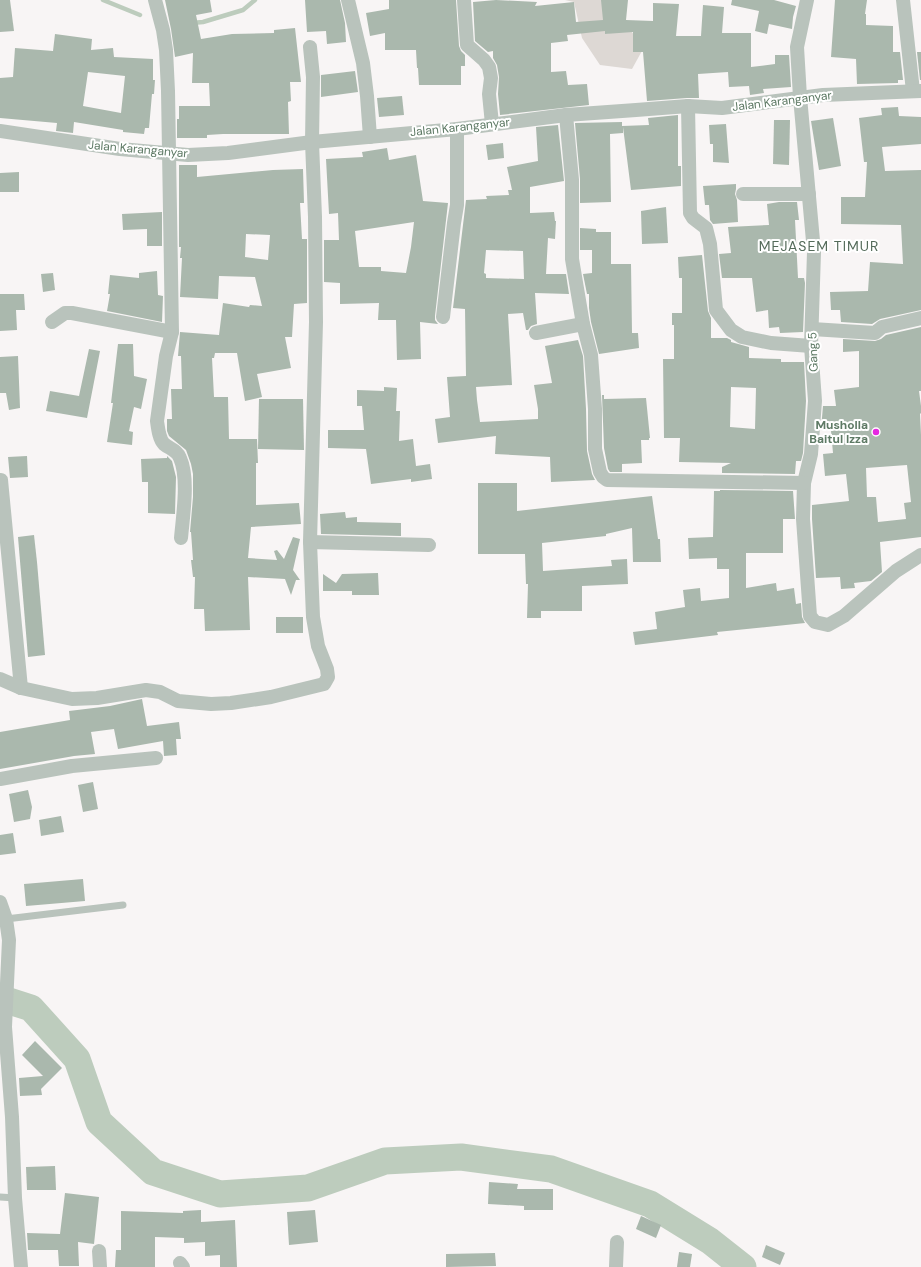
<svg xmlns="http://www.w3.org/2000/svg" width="921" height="1267" font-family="'DM Sans',sans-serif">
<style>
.green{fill:#ddd8d4}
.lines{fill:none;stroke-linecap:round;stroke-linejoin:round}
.stream{stroke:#bdccbd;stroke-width:4.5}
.river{stroke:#bdccbd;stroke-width:27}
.building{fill:#aab8ad;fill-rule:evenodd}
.lane{stroke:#b9c3bc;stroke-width:7}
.street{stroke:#b9c3bc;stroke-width:14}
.poi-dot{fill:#e627e1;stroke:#fff;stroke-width:1.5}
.labels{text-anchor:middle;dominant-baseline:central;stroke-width:4;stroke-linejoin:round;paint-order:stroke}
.street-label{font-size:12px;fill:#5e7a65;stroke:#fff}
.poi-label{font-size:12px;font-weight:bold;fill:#5e7a65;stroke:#fff;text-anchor:end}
.quarter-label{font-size:14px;letter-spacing:1px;fill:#546b5a;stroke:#fff}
</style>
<rect width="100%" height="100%" fill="#f8f5f5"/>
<polygon class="green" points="565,0 609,0 608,17 605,34 630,29 643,49 632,69 600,65 582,38 574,2"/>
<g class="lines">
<g class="stream">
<polyline points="103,0 140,15"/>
<polyline points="192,23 203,22 243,10 255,0"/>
</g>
<polyline class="river" points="0,998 31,1008 77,1059 99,1122 153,1172 220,1194 308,1188 385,1161 461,1157 551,1169 650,1204 710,1241 743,1267"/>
</g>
<g class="building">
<polygon points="0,0 10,0 14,31 0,32"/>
<polygon points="165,0 210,0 212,12 196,15 201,39 232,34 274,33 274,30 295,28 301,82 290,82 291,101 288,102 289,134 223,134 207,135 207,138 177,138 177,119 179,119 179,106 210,106 209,83 192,83 193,53 175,57 171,29"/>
<polygon points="305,0 340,0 345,23 346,42 327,44 326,31 307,32"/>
<polygon points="389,0 456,0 459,46 461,51 465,55 465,66 461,66 461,85 419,85 418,68 417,68 416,50 385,50 385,33 370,36 366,13 389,9"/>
<polygon points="496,0 537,2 535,6 574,2 576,22 603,20 601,0 628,0 626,20 653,21 653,3 679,4 676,36 701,36 703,5 724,7 722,33 751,33 751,67 775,64 775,55 789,55 791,87 763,89 764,93 750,95 749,86 729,87 728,72 698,74 699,98 687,98 647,101 643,52 633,52 633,32 605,34 605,31 567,35 568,41 551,43 551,72 566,71 568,85 587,84 589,105 500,115 498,94 499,77 497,65 493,58 493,51 488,52 475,41 473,2"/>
<polygon points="732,0 774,0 796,6 793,17 792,29 769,24 767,34 755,31 759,11 731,5"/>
<polygon points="835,0 867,0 865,14 866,14 866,25 893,26 893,52 900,52 903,80 898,80 898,83 857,84 856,59 831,57"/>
<path d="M55 34 92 39 91 50 113 48 114 57 153 59V80H155L154 94H152L149 128H145L144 134 123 132V130L74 122 73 133 56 131 57 123 0 118V78L13 77 15 48 53 51ZM88 72 125 76 121 113 83 106Z"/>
<polygon points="917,52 921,52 921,80 920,80"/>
<polygon points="355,71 358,92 321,97 321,75"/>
<polygon points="402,96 404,115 379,117 377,98"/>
<polygon points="898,107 899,116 921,117 921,144 882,147 885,171 921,170 921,310 880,319 872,324 841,322 840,310 831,310 830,292 868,291 870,262 903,264 901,225 841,224 841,197 865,197 867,162 864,162 859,118 882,115 881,108"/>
<polygon points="678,115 678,166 681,166 681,186 631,190 623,127 623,133 610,134 611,202 580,203 580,179 575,123 622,122 622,126 649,125 648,118"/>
<polygon points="833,118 841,166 819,170 811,121"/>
<polygon points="774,120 790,120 789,165 773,164"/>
<polygon points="726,124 729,163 713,162 713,144 710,144 709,125"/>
<path d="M558 125 564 181 530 187V213L554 212 555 221H556L555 239 548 238 546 274H566L569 294 535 293 537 324 531 326 528 330H526L523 313 508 314 512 385 476 387 477 400 480 422 538 419V409L534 385 552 383 545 346 578 340 583 356 586 409 587 451 592 474 595 480 551 482 550 457 495 454 496 436 438 443 435 419 450 417 447 377 466 376 465 309 453 308 466 200 487 199 486 196 509 195 508 190H512L507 167 538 161 536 127ZM486 250 523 251 524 279 486 278V274L484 273Z"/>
<polygon points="503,143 504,158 488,160 486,145"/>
<path d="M387 148 389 160 416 155 423 201 448 203 435 316V320L438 324 420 322 421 359 397 360 396 320H378L379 303 340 304V283L324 282V240H339L338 213 329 214 326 159 363 157 362 152ZM414 222 411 247 406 273 381 271V267H359L355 231Z"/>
<path d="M179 165H197V177L273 170 303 169 304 203H300L302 239H307V303L294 304 292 337H285L291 368 257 374 262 397 245 401 237 353H215L214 358H212L214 397H228L229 439H257L258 463H256V505L299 503 301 524 251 527 248 558 277 560 274 551 277 550 284 559 293 537 300 539 293 570 300 580H296L291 595 285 579 248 577 250 630 205 631 204 609H194L195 577H193L191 560H193L191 532H190L193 497V474L191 464 186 450 169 436 167 431V419H172L171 389H182L181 356H178L180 332 219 335 223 303 249 307 250 305 262 306 255 277 219 276 218 299 180 297 182 258H180L181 247H179ZM246 234 270 235 268 260 245 257Z"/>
<polygon points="19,172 19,192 0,192 0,173"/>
<polygon points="736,184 736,189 735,194 737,200 738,222 713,224 710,220 709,205 705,205 703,186"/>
<polygon points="779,202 797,202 799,220 795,220 798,278 804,278 805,283 803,332 780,333 779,327 769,328 768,310 756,312 752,278 722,278 719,254 731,253 728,227 769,225 767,204"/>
<polygon points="666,207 668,243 642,244 641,211"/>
<polygon points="162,212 162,246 147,246 147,229 123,230 122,214"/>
<polygon points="580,228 596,229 596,232 611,232 611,264 631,264 632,333 638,333 639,348 599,354 591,322 589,308 589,294 587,294 583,274 592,273 592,250 580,250"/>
<path d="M702 255 708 311 711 318V338H727L731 340V342L749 347V358L781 359V362H804L806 401 803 453 801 461H796L795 474 722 473V467L731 463 679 462 680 438H664L663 359H674V325H672V313H682V278H679L678 257ZM731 387 756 388 755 429 730 427Z"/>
<polygon points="157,271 158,295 163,296 162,322 107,311 110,294 108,294 110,275 139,278 139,273"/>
<polygon points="53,273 55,290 43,292 41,274"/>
<polygon points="0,294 24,294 25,310 16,310 17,330 0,331"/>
<path d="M921 327V391H919L921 406V413L920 414 921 435V537L880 542 882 572 871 581 854 583 855 588 841 589 840 577 816 578 812 519V505L849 501 846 474 825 476 823 454 833 453 831 431 821 429 823 406H836L834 390 859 387V351L843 352V339L875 341 881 339 886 335ZM907 465 911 502 904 503 906 519 878 522 876 497H867L866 468Z"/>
<polygon points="118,344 133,344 134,376 147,379 141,409 134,407 129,431 133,432 132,445 107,442 113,403 111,403"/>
<polygon points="89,349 100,351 87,418 46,411 50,391 79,396"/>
<polygon points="18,356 20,408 9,410 6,393 0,393 0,357"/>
<polygon points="384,387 397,388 396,411 400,411 399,441 413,439 416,466 430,464 432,479 411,482 411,479 371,484 366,449 328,448 328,430 364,430 362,406 357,406 357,390 384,391"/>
<polygon points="602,395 604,395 604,399 646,398 650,438 649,438 649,440 641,440 642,463 622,464 622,472 610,472 608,469 604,448"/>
<polygon points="259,399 303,399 304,450 258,449"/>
<polygon points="27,456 28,477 10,478 8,457"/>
<polygon points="167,456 172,461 176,477 175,514 148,513 148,482 142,482 141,459 167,458"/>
<polygon points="478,483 517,483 517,511 652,496 658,539 660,539 661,562 633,562 632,528 606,534 606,536 542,543 543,571 612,566 611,560 627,559 628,584 582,586 582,611 541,611 541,618 527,618 528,584 526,584 525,554 478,554"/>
<polygon points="720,490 793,491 795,519 783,519 783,553 746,553 746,588 776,583 777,591 794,588 796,604 801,603 802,617 805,623 717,632 718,635 635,645 633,632 657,629 655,612 685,607 683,590 700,588 701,601 729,598 729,569 717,569 717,558 689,559 688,538 713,537 714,491 720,491"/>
<polygon points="345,512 346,518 357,517 357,522 401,523 401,536 321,534 320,514"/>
<polygon points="34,535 37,562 45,655 28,657 18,537"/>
<polygon points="378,573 379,595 352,595 352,591 323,591 323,574 336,583 342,574"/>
<rect x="276" y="617" width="27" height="16"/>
<polygon points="142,699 147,726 179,722 181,739 176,739 177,755 164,756 163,741 118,749 114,729 91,732 95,754 74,756 0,769 0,732 70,720 69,711 110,706"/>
<polygon points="93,782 98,809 83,812 78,785"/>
<polygon points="28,790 32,807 30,819 14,822 9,794"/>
<polygon points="61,816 64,832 41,836 39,820"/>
<polygon points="13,833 16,853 0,855 0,835"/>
<polygon points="83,879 85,901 26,906 24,884"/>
<polygon points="35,1041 62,1068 41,1089 42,1095 20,1096 19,1078 43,1076 22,1055"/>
<polygon points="55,1166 56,1190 27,1190 26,1167"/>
<polygon points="489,1182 518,1184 517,1189 553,1189 553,1210 524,1210 524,1206 488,1204"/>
<polygon points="65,1193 99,1197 94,1244 78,1242 79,1266 59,1266 58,1250 28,1250 27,1233 60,1234"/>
<polygon points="201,1210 201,1222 235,1220 237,1267 220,1267 220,1255 205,1256 205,1242 184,1243 184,1238 155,1237 155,1267 115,1267 116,1250 121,1250 121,1211 183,1213 183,1211"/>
<polygon points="315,1210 318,1242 289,1245 287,1212"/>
<polygon points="641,1216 661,1225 656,1238 636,1229"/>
<polygon points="766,1245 785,1253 780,1265 762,1257"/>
<polygon points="679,1252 692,1254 690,1267 677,1267"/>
<polygon points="495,1253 496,1266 446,1267 446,1254"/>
</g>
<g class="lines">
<g class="lane">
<polyline points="6,919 123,905"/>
<polyline points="0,1197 15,1198"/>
</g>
<g class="street">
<path d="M155 0 163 30 166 50 168 91 172 332 166 356 157 421C158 428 159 439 164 444 170 449 177 450 180 458 189 478 183 515 181 538"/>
<polyline points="348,0 363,63 367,96 370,137"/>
<polyline points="464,0 467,45 484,60 489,67 491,78 489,94 492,124"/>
<polyline points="807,0 797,47 800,97 814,252 811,346 815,401 811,454 804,483 803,519 810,616 815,622 828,625 844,616 896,571 921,555"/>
<polyline points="903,0 913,91"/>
<polyline points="688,106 690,213 693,218 706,228 710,244 716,310 731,330 742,337 771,343 811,346"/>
<polyline points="566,115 572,180 572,259 583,324 591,355 595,409 595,449 600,472 603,477 607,480 804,483"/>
<polyline points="0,131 120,149 188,155 228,153 312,142 457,129 566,115 636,110 688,106 722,108 823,95 921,91"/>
<polyline points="743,194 809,194"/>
<polyline points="443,317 454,223 457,205 457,129"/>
<polyline points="52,322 65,313 72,313 172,332"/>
<polyline points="812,329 875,333 882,327 921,318"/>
<polyline points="536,333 583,324"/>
<polyline points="1,480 21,688"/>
<polyline points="310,542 429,545"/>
<polyline points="0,679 21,688 72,699 97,698 146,690 160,692 178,701 211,704 231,703 271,697 324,684 328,677 327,669 318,646 313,617 310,542 316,322 315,217 312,142 313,77 310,47"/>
<polyline points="0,779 72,766 156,758"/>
<polyline points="0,902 6,919 9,940 5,1027 12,1117 15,1198 21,1267"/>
<polyline points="99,1251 100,1267"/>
<polyline points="180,1263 183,1267"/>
<polyline points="616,1267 617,1242"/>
</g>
</g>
<circle class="poi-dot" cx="876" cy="432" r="4"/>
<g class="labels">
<g class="street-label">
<text transform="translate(782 101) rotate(-7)">Jalan Karanganyar</text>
<text transform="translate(460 127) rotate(-6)">Jalan Karanganyar</text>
<text transform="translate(138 149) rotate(5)">Jalan Karanganyar</text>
<text transform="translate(813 352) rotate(-92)">Gang 5</text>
</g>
<g class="poi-label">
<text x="868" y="425">Musholla<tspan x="868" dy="14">Baitul Izza</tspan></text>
</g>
<g class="quarter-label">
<text x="819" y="246">MEJASEM TIMUR</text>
</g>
</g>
</svg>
